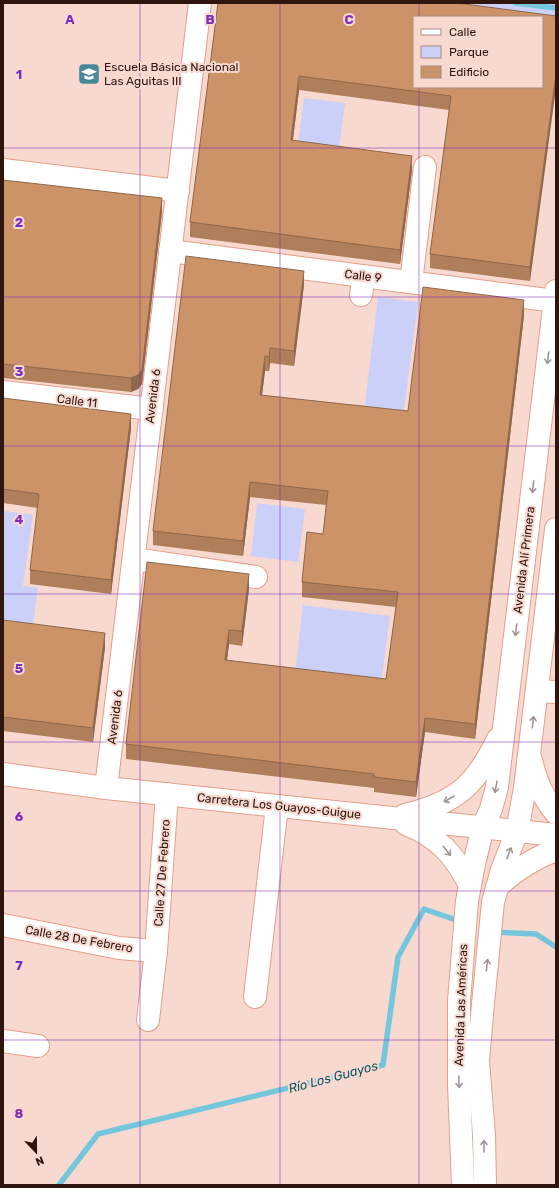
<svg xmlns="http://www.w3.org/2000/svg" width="559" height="1188" font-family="Rubik,sans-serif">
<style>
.green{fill:#cad0f7}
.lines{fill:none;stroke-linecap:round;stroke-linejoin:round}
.stream{stroke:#74c6dd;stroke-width:5.5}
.minor-casing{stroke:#e49f89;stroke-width:24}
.major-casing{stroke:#e49f89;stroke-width:24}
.minor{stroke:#fff;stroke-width:22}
.major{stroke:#fff;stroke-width:22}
.wall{fill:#af7e5a}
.shaded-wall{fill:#8f674a}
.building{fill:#cc9369;stroke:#8f674a;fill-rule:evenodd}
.oneway{stroke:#a19693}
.grid{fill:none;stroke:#7b2cbf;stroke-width:1;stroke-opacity:0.55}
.labels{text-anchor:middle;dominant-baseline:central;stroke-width:4;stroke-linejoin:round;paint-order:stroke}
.poi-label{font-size:12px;fill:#2f150e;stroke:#f7d9d0;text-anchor:start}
.street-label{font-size:12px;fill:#2f150e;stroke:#f7d9d0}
.water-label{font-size:13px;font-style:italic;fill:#0e5566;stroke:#f7d9d0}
.grid-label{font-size:13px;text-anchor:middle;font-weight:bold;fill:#7b2cbf;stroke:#f7d9d0;stroke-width:4;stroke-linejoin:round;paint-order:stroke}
</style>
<rect width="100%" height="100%" fill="#f7d9d0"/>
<g class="green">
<polygon points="448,3 556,3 556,18"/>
<polygon points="304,98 345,103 338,156 297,151"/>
<polygon points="378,297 418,302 403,417 364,412"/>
<polygon points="257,503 305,509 298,562 251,556"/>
<polygon points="4,511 33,515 23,586 38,588 32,631 3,627 3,522"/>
<polygon points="303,605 390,616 381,683 295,673"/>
</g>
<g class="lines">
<g class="stream">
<polyline points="516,3 556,8"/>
<polyline points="494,932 536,934 556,947"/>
<polyline points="59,1185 98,1134 383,1065 398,957 424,909 462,922"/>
</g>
<g class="minor-casing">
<g id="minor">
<polyline points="3,170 178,191"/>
<polyline points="170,251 555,301"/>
<polyline points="411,282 425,167"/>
<polyline points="361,295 364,276"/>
<polyline points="3,392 152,409"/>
<polyline points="134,559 256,577"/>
<polyline points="537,691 556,692"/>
<polyline points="106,788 200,3"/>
<polyline points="3,925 119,948 156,951"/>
<polyline points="255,997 277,806"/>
<polyline points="148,1020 156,951 167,794"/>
<polyline points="3,1041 38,1046"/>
<polyline points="463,1185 459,1085 459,1001 467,901 474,864 483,827"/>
<polyline points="485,1185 484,1135 478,1061 483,1004 493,902 502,870 517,831"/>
</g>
</g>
<g class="major-casing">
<g id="major">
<path d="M531 760C536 781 542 796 556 813"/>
<polyline points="3,774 106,788 556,835"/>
<path d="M405 815C456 803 476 785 498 739"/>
<path d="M406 824C439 837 454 855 470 885"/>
<polyline points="483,827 491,809 497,787 556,291"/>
<polyline points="517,831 525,788 556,529"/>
<path d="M497 887C514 871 534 858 556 850"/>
</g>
</g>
<use href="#minor" class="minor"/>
<use href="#major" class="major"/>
</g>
<g class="wall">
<polygon points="218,3 556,16 530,281 430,268 430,254 449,110 299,90 293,140 412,170 400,264 190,237 190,222"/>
<polygon points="3,180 162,212 142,384 138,389 131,392 3,378"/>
<polygon points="304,285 294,366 270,363 269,371 265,371 262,396 408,411 524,315 475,739 425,732 416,797 374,792 374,788 126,759 126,744 249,589 242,646 229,644 227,660 386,679 396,607 302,597 302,582 323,534 326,505 250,497 243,556 153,545 153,531"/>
<polygon points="3,398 131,428 111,594 30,584 30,570 38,508 3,503"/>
<polygon points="3,620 105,647 93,742 3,731"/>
</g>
<g class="shaded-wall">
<polygon points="556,74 556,88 530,281 530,267"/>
<polygon points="299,76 299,90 291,154 291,140"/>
<polygon points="412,156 412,170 400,264 400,250"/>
<polygon points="162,198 162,212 142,384 138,389 131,392 131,378"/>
<polygon points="304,271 304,285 294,366 294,351"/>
<polygon points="524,300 524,315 475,739 475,724"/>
<polygon points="270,348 270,363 269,371 269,357"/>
<polygon points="265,356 265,371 260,410 260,395"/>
<polygon points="131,414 131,428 111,594 111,580"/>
<polygon points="250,482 250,497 243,556 243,541"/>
<polygon points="249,574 249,589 242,646 242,631"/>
<polygon points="229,630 229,644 225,675 225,660"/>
<polygon points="105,633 105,647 93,742 93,728"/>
<polygon points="425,718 425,732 416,797 416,782"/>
</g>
<g class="building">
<path d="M218 3H457L556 16V74L530 267 430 254 451 96 299 76 291 140 412 156 400 250 190 222ZM414 17H542V87H414Z"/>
<polygon points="3,180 162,198 142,370 138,375 131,378 3,364"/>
<polygon points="186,256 304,271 294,351 270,348 269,357 265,356 260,395 408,411 423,287 524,300 475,724 425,718 416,782 374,777 374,774 126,744 147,562 249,574 242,631 229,630 225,660 386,679 398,592 302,582 307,532 323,534 328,491 250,482 243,541 153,531"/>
<polygon points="3,398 131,414 111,580 30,570 39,494 3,489"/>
<polygon points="3,620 105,633 93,728 3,717"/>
</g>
<defs><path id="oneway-shaft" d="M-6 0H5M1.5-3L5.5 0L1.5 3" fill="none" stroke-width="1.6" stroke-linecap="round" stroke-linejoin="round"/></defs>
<g class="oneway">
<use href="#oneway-shaft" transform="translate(548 358) rotate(97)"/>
<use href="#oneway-shaft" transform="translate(533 487) rotate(97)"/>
<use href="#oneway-shaft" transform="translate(516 630) rotate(97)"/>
<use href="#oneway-shaft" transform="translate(533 722) rotate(-83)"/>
<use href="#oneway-shaft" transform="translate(496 787) rotate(100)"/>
<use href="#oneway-shaft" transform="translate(449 799) rotate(150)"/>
<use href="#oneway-shaft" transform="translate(447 851) rotate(52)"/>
<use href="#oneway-shaft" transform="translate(509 853) rotate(-70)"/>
<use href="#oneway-shaft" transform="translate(487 965) rotate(-84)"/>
<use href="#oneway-shaft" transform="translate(459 1082) rotate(89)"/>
<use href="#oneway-shaft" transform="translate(484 1146) rotate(-91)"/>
</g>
<path class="grid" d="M140 3V1185M280 3V1185M419 3V17M419 87V1185M3 148H556M3 297H556M3 446H556M3 594H556M3 742H556M3 891H556M3 1040H556"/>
<defs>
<g id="school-square" transform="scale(1.15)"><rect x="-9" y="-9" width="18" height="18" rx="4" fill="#468899" stroke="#f7d9d0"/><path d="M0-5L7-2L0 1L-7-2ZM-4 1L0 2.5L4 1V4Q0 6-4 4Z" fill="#fff"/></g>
</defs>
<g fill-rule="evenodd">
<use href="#school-square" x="89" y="74"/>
</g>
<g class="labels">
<g class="poi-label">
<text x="104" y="67">Escuela Básica Nacional<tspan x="104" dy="14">Las Aguitas III</tspan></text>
</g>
<g class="street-label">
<text transform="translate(363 276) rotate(7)">Calle 9</text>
<text transform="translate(153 396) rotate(-83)">Avenida 6</text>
<text transform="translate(77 401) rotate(7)">Calle 11</text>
<text transform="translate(524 560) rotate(-83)">Avenida Alí Primera</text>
<text transform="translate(115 717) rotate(-83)">Avenida 6</text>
<text transform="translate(279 806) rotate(6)">Carretera Los Guayos-Guigue</text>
<text transform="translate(162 873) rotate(-86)">Calle 27 De Febrero</text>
<text transform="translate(79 939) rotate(10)">Calle 28 De Febrero</text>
<text transform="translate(461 1005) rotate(-88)">Avenida Las Américas</text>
</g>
<g class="water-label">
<text transform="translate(333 1077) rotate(-15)">Río Los Guayos</text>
</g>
</g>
<g class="grid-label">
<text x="70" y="24">A</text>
<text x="210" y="24">B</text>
<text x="349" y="24">C</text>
<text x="19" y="79">1</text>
<text x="19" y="227">2</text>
<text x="19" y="376">3</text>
<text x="19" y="524">4</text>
<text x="19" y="673">5</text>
<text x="19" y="821">6</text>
<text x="19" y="970">7</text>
<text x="19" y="1118">8</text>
</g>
<rect width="559" height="1188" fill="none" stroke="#2f150e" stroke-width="8"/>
<rect x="413" y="16" width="130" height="72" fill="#f7d9d0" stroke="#a78b82"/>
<rect x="421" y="29" width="20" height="6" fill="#ffffff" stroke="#a78b82"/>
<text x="449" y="36" font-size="12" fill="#2f150e">Calle</text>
<rect x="421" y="46" width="20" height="12" fill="#cad0f7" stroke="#a78b82"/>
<text x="449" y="56" font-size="12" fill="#2f150e">Parque</text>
<rect x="421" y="66" width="20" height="12" fill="#cc9369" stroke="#a78b82"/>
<text x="449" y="76" font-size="12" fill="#2f150e">Edificio</text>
<g transform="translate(36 1152) rotate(158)" stroke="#f7d9d0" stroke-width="3" paint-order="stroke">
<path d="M0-3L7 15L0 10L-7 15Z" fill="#2f150e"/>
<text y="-6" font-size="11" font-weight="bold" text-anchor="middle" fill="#2f150e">N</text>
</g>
</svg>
